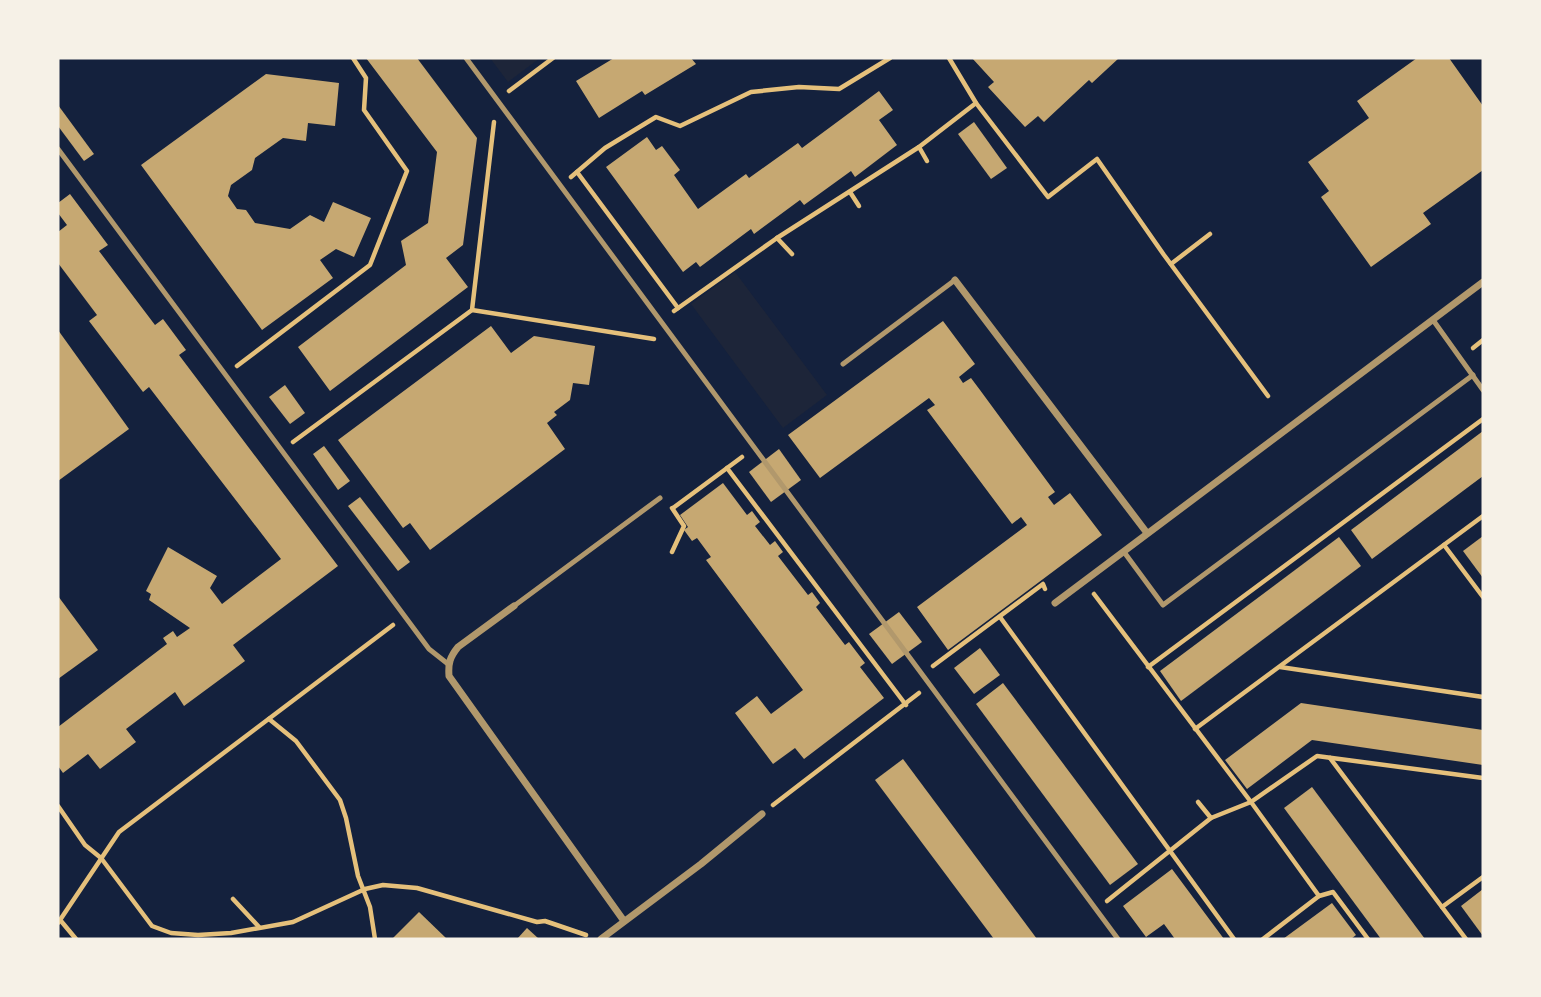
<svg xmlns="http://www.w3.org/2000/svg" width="1541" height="997" font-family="Commissioner,sans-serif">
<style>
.green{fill:#1d2539}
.building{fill:#c6a872}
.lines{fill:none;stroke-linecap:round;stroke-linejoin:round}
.path{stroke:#e5c07b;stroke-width:4.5}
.service{stroke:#b1986c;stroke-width:5}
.minor{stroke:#b1986c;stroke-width:7}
</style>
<rect width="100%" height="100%" fill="#14213d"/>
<g class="green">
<polygon points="490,58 540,58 508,82"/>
<polygon points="735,272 827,395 783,428 691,304"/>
</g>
<g class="building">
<polygon points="366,58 417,58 477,138 463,245 446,258 468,287 330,391 298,347 406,265 401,241 428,223 437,152"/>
<polygon points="614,58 691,58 696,64 645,95 642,91 599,118 576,81"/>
<polygon points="972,58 1038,59 1119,58 1092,83 1089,80 1044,122 1038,116 1025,127 988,87 994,82"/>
<polygon points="1417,58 1449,58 1483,106 1483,170 1423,213 1431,224 1371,267 1321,197 1329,191 1308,162 1369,118 1357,101"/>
<polygon points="266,74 339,83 335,126 308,123 306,141 283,138 255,158 252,170 231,185 228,196 237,209 246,210 255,223 290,229 310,215 324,222 333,202 371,218 354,257 336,249 320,260 333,278 262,330 141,165"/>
<polygon points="879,91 893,110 879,120 897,145 855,177 851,171 804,205 800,200 754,234 751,229 700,267 696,262 683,272 606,167 647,137 656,150 662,146 680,170 674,175 698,209 746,174 749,178 798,143 802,148"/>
<polygon points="58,105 94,154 84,161 58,126"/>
<polygon points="974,122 1007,168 991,179 958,134"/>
<polygon points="70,194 108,245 99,251 155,325 163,319 186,350 179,355 338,566 233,645 245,661 184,706 175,692 126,729 136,742 100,769 88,754 63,773 58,766 58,727 167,644 163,638 173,631 177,637 190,628 149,600 151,594 146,591 168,547 217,576 210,588 222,604 281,559 149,387 143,392 89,321 97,315 58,263 58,232 67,225 58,213 58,203"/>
<polygon points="943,321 975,364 959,377 963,383 971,378 980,390 1055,492 1048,497 1054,505 1070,493 1102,535 948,650 917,607 1027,525 1021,517 1012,524 927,410 935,405 929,398 820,478 788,435"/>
<polygon points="491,326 511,353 534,336 595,346 589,385 573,383 570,400 554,412 557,415 547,423 565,449 430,550 410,523 403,528 338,440"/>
<polygon points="58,330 129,429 58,481"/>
<polygon points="285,385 305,413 290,424 269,397"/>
<polygon points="1483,431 1483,476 1372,559 1351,530"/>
<polygon points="324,446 350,481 338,490 313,454"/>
<polygon points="779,449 801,480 771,502 749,472"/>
<polygon points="723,483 747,515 752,511 760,522 755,526 770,545 775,541 783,552 778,556 808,595 812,592 820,603 816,607 845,645 849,642 865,663 860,667 884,698 804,759 795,748 773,764 735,713 757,696 771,714 803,690 706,560 711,557 697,538 692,541 684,530 688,527 680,515"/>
<polygon points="360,497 410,562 398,571 348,506"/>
<polygon points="1483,536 1483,578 1463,551"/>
<polygon points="1339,537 1361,566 1181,701 1160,671"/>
<polygon points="58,596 98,650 58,679"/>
<polygon points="899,612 922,642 892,664 869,634"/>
<polygon points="980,648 1000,675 974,694 954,668"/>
<polygon points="1003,683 1138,864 1110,885 976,704"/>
<polygon points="1301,703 1483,730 1483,765 1312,740 1247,789 1225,760"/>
<polygon points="903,759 1037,939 994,939 875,780"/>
<polygon points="1312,787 1425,939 1381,939 1284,808"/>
<polygon points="1172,869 1224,939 1175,939 1164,924 1146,937 1123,906"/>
<polygon points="1483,889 1483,936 1461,906"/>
<polygon points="1332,903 1356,935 1351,939 1283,939"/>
<polygon points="419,912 447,939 392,939"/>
<polygon points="527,928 539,939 517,939"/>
</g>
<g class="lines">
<g class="path">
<polyline points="949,58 976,103 1048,197 1097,159 1164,255 1268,396"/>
<polyline points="509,91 553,58"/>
<polyline points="919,147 927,161"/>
<polyline points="577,172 678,308"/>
<polyline points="571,177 605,148 656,117 680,126 751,92 799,87 839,89 890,58"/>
<polyline points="850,192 859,206"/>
<polyline points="777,238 792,254"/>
<polyline points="1171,264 1210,234"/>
<polyline points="472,310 654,339"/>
<polyline points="674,311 777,238 919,147 976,103"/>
<polyline points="1473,348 1483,340"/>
<polyline points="237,366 370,265 407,171 364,110 366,78 353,58"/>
<polyline points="293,442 472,310 494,122"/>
<polyline points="727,468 906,705"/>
<polyline points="673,508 742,457"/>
<polyline points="1444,545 1483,597"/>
<polyline points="672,552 684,526 672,508"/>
<polyline points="1094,594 1251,802 1319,896 1333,892 1368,939"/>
<polyline points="1000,617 1234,939"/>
<polyline points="933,666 1043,584 1045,589"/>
<polyline points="1148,667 1483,419"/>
<polyline points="1280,667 1483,697"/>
<polyline points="269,719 296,741 340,800 346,818 358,876 370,907 375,939"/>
<polyline points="1195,729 1483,516"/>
<polyline points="1330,758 1466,939"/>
<polyline points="773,805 919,693"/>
<polyline points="58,806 85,845 101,858 152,926 171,933 198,935 231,933 293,922 365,889 383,885 417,888 537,922 545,921 586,935"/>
<polyline points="1211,818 1251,802 1317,756 1483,778"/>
<polyline points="233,899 259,927"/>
<polyline points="1107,901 1211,818 1198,802"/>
<polyline points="1442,907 1483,877"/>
<polyline points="61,921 76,939"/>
<polyline points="58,923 119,832 393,625"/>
<polyline points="1263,939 1319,896"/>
</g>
<g class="service">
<polyline points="466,58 1118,939"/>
<polyline points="58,149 429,649 448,664"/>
<polyline points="1433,320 1483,390"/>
<polyline points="843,364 955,280"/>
<polyline points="1124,552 1163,605 1473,375"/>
<polyline points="514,606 660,498"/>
</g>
<g class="minor">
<polyline points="955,280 1147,533"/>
<polyline points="1055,603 1483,282"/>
<path d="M514 606 458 647C450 657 448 663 449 676L624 921"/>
<polyline points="601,939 701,864 762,814"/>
</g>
</g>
<rect width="1541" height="997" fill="none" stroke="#f6f1e7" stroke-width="119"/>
</svg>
